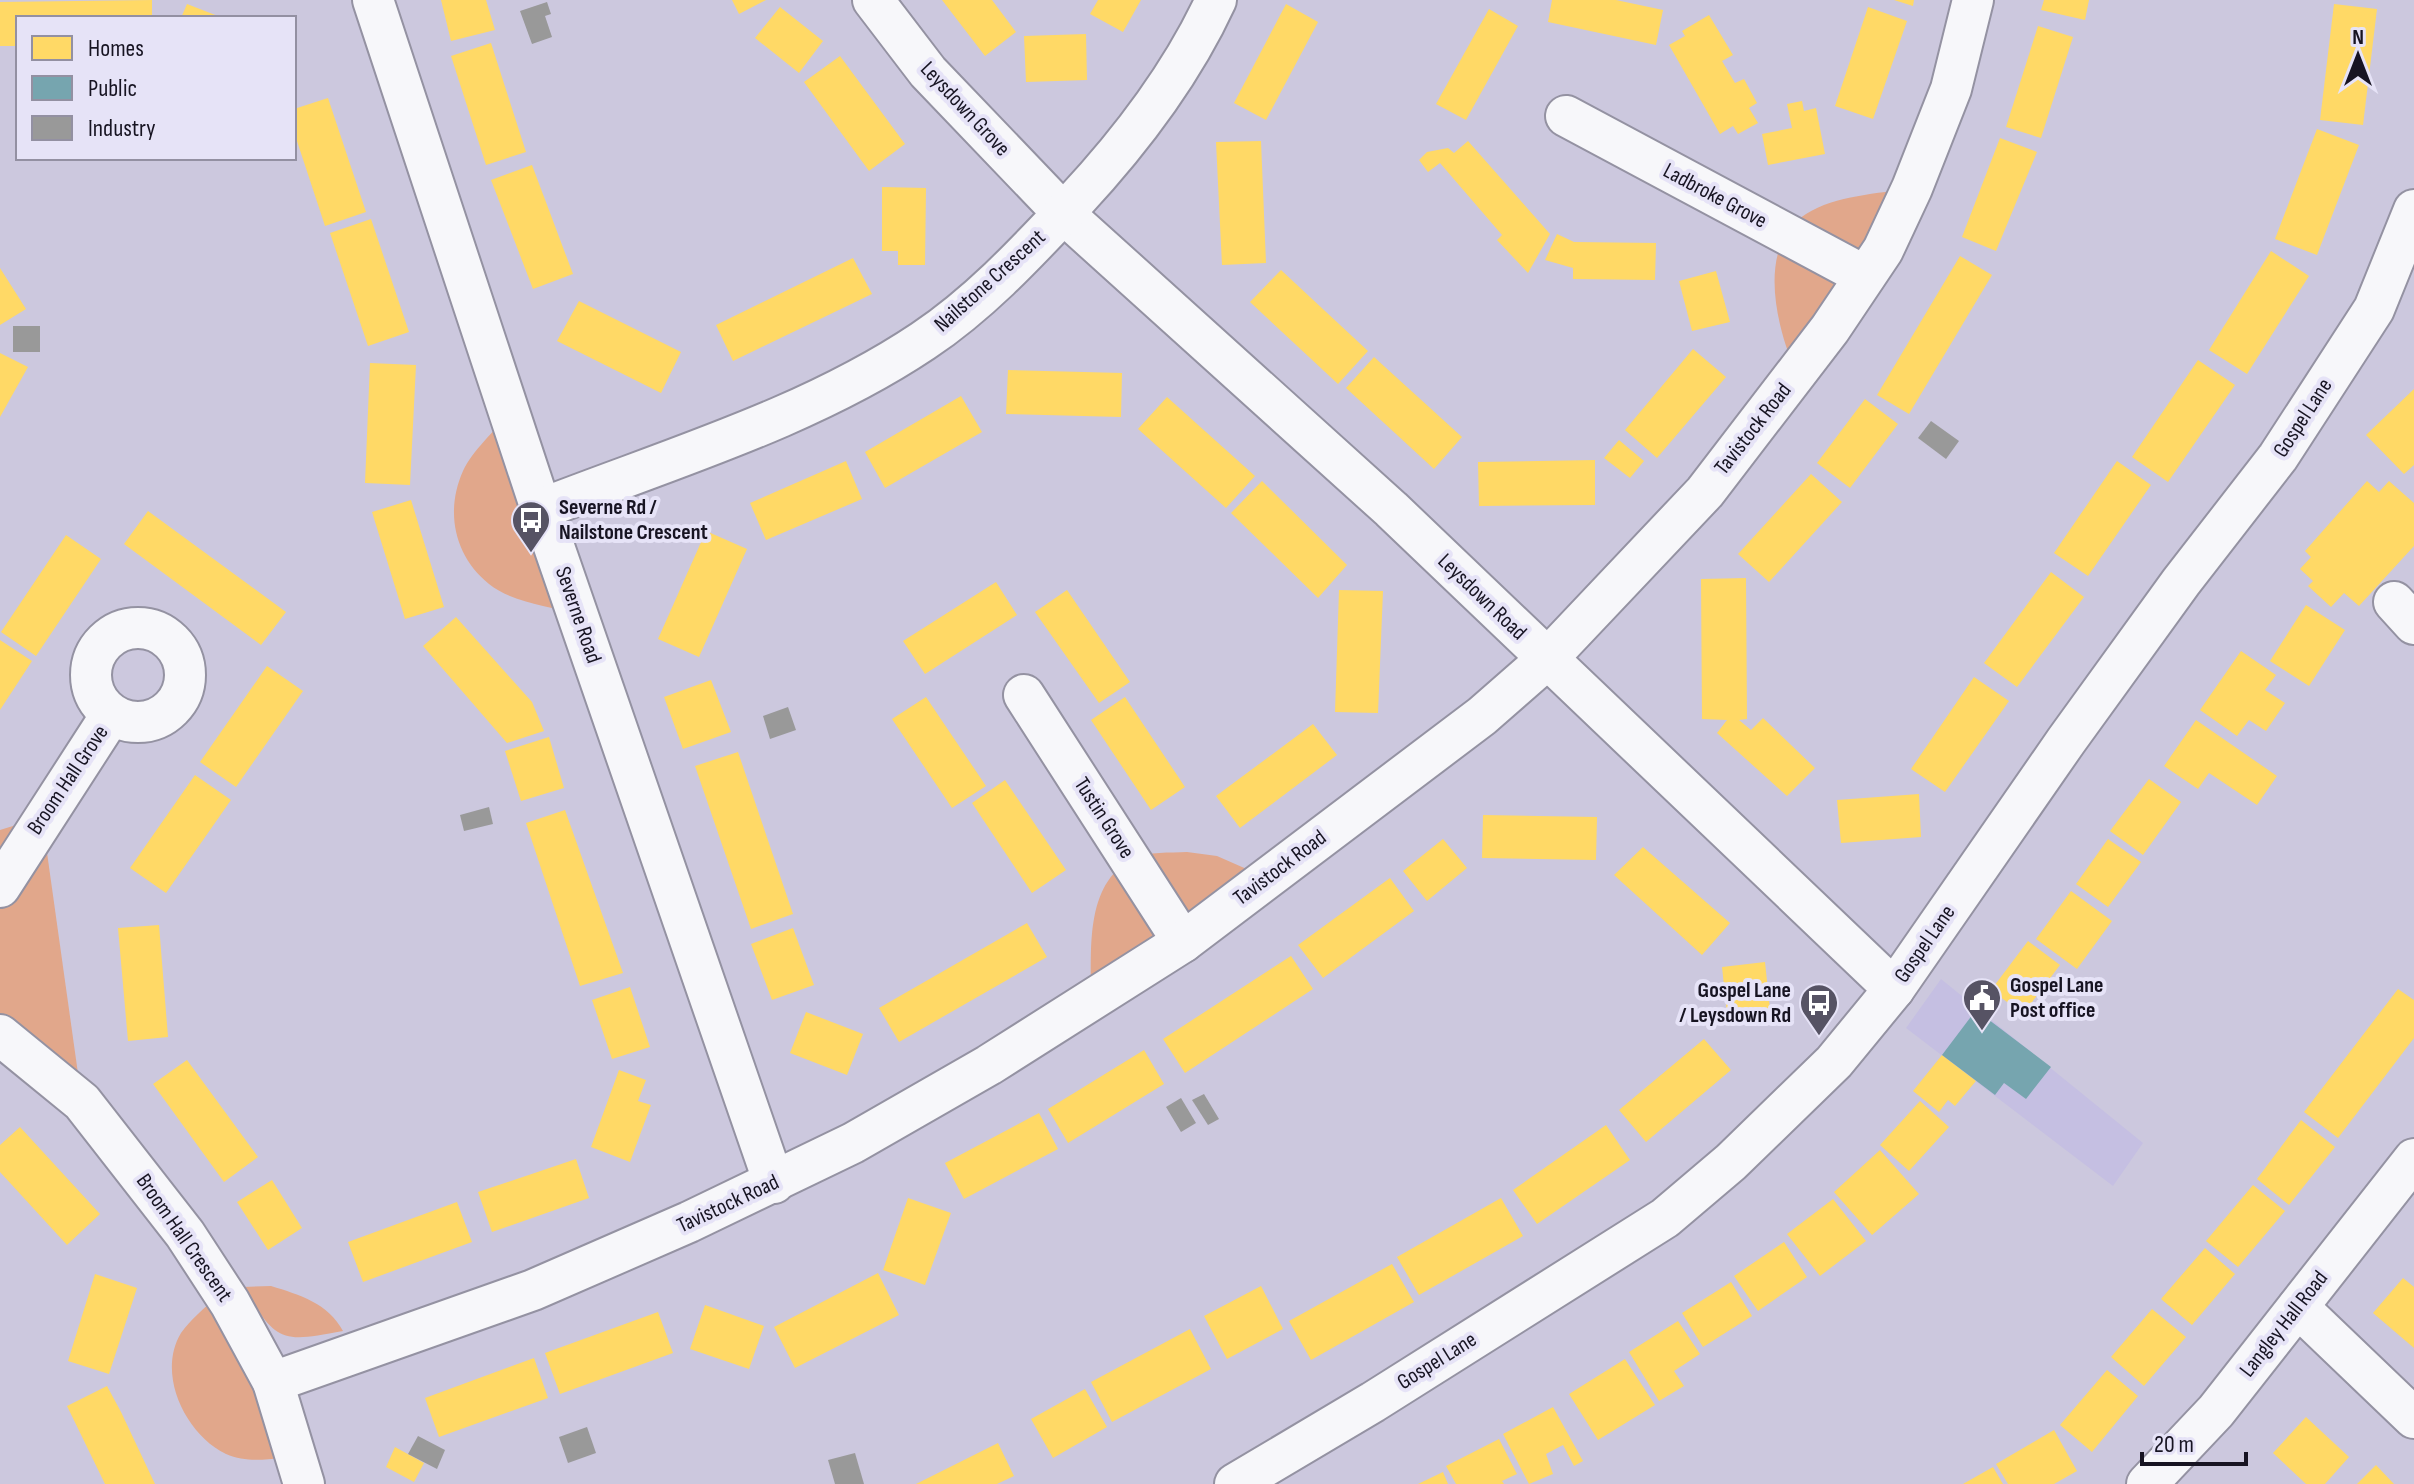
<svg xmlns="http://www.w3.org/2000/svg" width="2414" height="1484" font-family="'Sofia Sans Condensed',sans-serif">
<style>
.built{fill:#c5bfe2}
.green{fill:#e1a78b}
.homes{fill:#ffd966}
.public{fill:#76a5af}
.industry{fill:#999}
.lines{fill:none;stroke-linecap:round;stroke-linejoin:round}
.minor-casing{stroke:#9492a2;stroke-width:44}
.minor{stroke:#f7f7fa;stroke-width:40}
.labels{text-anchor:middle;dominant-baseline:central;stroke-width:8;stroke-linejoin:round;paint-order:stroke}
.street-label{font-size:22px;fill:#171422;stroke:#e6e3f7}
.poi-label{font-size:22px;font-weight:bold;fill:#171422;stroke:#e6e3f7;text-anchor:start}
</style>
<rect width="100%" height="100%" fill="#ccc8de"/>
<polygon class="built" points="1941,979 2143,1143 2113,1186 1906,1028"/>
<g class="green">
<path d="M1912 188 1796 372C1777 329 1755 246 1806 214 1836 195 1878 194 1912 188Z"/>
<path d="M509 413 577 613C550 607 511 602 489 584 454 556 445 511 463 471 472 451 495 431 509 413Z"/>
<polygon points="42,817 82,1102 0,1035 0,830"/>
<path d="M1187 852 1217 856 1267 878 1091 1000C1092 954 1083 884 1133 859 1149 851 1170 853 1187 852Z"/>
<path d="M271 1286C300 1295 328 1303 343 1331 280 1343 277 1342 243 1287Z"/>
<path d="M216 1297 281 1458C262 1460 244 1462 226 1454 186 1435 156 1374 181 1333 190 1320 205 1308 216 1297Z"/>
</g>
<g class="homes">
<polygon points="152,0 152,18 18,18 18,46 0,46 0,2"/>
<polygon points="441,0 486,0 495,30 451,41"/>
<polygon points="732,0 766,0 739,14"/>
<polygon points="942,0 992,0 1016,32 985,56"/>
<polygon points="1098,0 1141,0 1123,32 1090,14"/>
<polygon points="1552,0 1616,0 1663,10 1656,45 1548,22"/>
<polygon points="1894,0 1914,0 1913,6"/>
<polygon points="2044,0 2089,0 2085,20 2041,10"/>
<polygon points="187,4 223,18 181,18"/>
<polygon points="1286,4 1318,22 1266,120 1234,103"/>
<polygon points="2334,4 2377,9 2363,125 2320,120"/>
<polygon points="780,7 823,41 799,73 755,38"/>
<polygon points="1868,7 1907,21 1873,119 1835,106"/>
<polygon points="1489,9 1518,26 1466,120 1436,104"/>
<polygon points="1709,15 1733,55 1722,61 1735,83 1744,79 1757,103 1749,108 1758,123 1738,134 1733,126 1720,134 1669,45 1685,36 1682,31"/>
<polygon points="2038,26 2073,37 2041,138 2006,127"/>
<polygon points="1086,34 1087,80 1026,82 1024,36"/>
<polygon points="491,43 526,152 486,165 451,56"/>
<polygon points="840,56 905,144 869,171 804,82"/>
<polygon points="328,98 366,212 325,226 294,132 294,109"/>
<polygon points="1802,101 1804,111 1816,108 1825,154 1768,165 1762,134 1792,128 1787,104"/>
<polygon points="2317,129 2359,145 2317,255 2275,239"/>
<polygon points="2000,138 2037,152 1996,251 1962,237"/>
<polygon points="1261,141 1266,263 1222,265 1216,142"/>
<polygon points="1468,141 1550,234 1528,273 1497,240 1502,235 1440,163 1428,172 1419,160 1427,152 1448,148 1454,153"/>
<polygon points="532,165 573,274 533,289 491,180"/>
<polygon points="882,187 926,188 925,265 898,265 898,251 882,251"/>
<polygon points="371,219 409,332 368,346 330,233"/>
<polygon points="1557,234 1574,242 1656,243 1655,280 1573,279 1573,268 1545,260"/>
<polygon points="2271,251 2309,276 2247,374 2209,350"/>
<polygon points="1960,256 1992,275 1909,414 1877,395"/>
<polygon points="853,258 872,294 733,361 716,325"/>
<polygon points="0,268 26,309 0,325"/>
<polygon points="1281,270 1368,351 1338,384 1250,302"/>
<polygon points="1716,271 1730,322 1692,331 1679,281"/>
<polygon points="579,301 681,352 661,393 557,341"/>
<polygon points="1693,349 1726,377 1657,458 1625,430"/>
<polygon points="0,353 28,367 0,417"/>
<polygon points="1374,357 1462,437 1434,469 1346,388"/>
<polygon points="2198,360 2235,385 2168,482 2132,457"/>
<polygon points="370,363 416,365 410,485 365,483"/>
<polygon points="1008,370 1122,373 1121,417 1006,414"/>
<polygon points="2414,389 2414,465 2404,474 2366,435"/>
<polygon points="961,396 982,432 885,488 865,452"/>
<polygon points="1167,397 1255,476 1226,508 1138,429"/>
<polygon points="1865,399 1898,424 1850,488 1817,463"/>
<polygon points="1619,440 1644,461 1630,478 1604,458"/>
<polygon points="1595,460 1595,505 1479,506 1478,462"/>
<polygon points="846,461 862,499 766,540 750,503"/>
<polygon points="2117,461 2151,485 2088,576 2054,553"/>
<polygon points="1811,474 1842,502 1769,582 1738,554"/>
<polygon points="1262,481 1347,565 1318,598 1231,513"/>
<polygon points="2367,481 2379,492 2389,481 2414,503 2414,546 2359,606 2344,593 2331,607 2308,586 2313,581 2300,569 2311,557 2305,551"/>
<polygon points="411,500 444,607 405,619 372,512"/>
<polygon points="148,511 286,612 261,645 124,544"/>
<polygon points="706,531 747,549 699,657 658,639"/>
<polygon points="66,535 101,559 36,656 1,632"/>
<polygon points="2051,572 2084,597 2017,687 1984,663"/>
<polygon points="1746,578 1747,719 1739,720 1751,730 1763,718 1815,768 1787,796 1717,733 1727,720 1702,719 1701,579"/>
<polygon points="996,582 1017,615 925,674 903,641"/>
<polygon points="1067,590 1130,682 1099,703 1035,612"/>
<polygon points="1339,590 1383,591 1378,713 1335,712"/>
<polygon points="2306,605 2345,630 2309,686 2270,661"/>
<polygon points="456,617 532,702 544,731 507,743 423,646"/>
<polygon points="0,640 32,661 0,710"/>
<polygon points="2241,651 2276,675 2265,690 2285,703 2266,731 2249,720 2237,736 2200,710"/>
<polygon points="267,666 303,691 236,787 200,762"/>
<polygon points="1974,677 2009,701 1945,792 1911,769"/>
<polygon points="711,680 731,732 683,749 664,697"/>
<polygon points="926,697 986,786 952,808 892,719"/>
<polygon points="1125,697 1185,787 1151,810 1091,720"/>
<polygon points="2196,720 2277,776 2257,805 2209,773 2198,789 2164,766"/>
<polygon points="1313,724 1337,755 1240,828 1216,796"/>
<polygon points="549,737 564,788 521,801 505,751"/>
<polygon points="738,752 793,914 751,929 695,766"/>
<polygon points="195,775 231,800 166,893 130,868"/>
<polygon points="2149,779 2181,802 2143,855 2110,831"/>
<polygon points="1005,780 1066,870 1032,893 972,803"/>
<polygon points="1919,794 1921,837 1841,843 1837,800"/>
<polygon points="565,810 623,973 580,986 526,823"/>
<polygon points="1483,815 1597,817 1596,860 1482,858"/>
<polygon points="1443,839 1467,868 1427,901 1403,871"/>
<polygon points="2108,839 2141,862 2108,907 2076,884"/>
<polygon points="1643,847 1730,923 1702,955 1614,875"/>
<polygon points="1390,878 1414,911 1323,978 1298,945"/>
<polygon points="2071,891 2112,921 2077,969 2036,939"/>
<polygon points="1027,923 1047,957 899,1042 879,1008"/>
<polygon points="159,925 168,1037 128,1041 118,928"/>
<polygon points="793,928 814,985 772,1000 751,944"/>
<polygon points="2028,941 2060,965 2023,1014 1991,990"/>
<polygon points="1291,956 1313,989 1185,1073 1163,1039"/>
<polygon points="1765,962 1771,1019 1728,1023 1722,967"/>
<polygon points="630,987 650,1047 612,1059 592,1000"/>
<polygon points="2398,989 2414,1000 2414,1038 2338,1138 2304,1112"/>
<polygon points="806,1012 863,1034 847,1075 790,1053"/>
<polygon points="1704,1039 1731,1070 1646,1142 1619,1110"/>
<polygon points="1144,1050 1164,1084 1068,1143 1048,1109"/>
<polygon points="1942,1055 1976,1081 1955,1106 1948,1100 1939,1112 1913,1091"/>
<polygon points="187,1060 258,1157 224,1182 153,1084"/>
<polygon points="619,1070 646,1080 638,1101 651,1105 630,1162 591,1147"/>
<polygon points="1920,1101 1949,1127 1909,1171 1880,1145"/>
<polygon points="1039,1113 1058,1149 964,1199 945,1163"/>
<polygon points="2301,1120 2335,1147 2289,1205 2257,1179"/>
<polygon points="1606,1125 1630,1160 1537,1224 1513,1190"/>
<polygon points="20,1127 100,1214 67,1245 0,1172 0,1145"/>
<polygon points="1880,1150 1919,1194 1872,1235 1834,1192"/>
<polygon points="576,1159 589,1198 492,1232 478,1192"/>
<polygon points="272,1180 302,1228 268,1250 237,1202"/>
<polygon points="2253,1185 2285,1211 2238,1267 2206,1241"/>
<polygon points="908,1198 951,1213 925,1285 883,1270"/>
<polygon points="1501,1198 1523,1236 1419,1295 1397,1257"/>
<polygon points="1833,1199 1866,1241 1820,1276 1787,1234"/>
<polygon points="457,1202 472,1242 363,1282 348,1242"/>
<polygon points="1784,1242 1807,1277 1758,1311 1734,1276"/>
<polygon points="2205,1248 2235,1274 2192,1325 2161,1299"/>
<polygon points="1392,1264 1414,1302 1311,1360 1289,1321"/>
<polygon points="878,1273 899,1315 795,1368 774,1327"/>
<polygon points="95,1274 137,1288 109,1374 68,1361"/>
<polygon points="2403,1278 2414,1287 2414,1348 2373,1313"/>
<polygon points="1731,1282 1752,1316 1703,1347 1682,1313"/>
<polygon points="1261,1286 1283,1329 1227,1359 1204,1316"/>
<polygon points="705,1305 764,1326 749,1369 690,1349"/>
<polygon points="2152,1309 2186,1337 2144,1386 2111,1357"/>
<polygon points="658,1312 673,1353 560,1394 545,1353"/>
<polygon points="1678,1321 1700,1354 1674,1371 1684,1386 1659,1401 1629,1352"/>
<polygon points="1190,1329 1211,1369 1112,1422 1091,1382"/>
<polygon points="534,1358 548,1398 439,1437 425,1398"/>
<polygon points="1625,1359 1655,1405 1598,1440 1569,1394"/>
<polygon points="2107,1370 2138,1396 2092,1452 2060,1425"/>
<polygon points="107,1386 121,1412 155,1484 105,1484 67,1406"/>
<polygon points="1085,1389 1107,1427 1053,1458 1031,1419"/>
<polygon points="1553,1407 1583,1461 1574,1466 1563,1445 1546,1454 1553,1474 1529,1484 1503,1434"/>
<polygon points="2306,1417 2349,1457 2325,1484 2306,1484 2273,1453"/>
<polygon points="2054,1430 2077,1471 2054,1484 2008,1484 1996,1464"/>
<polygon points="1499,1439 1517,1474 1502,1481 1504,1484 1456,1484 1446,1466"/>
<polygon points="998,1443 1014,1476 997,1484 916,1484"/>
<polygon points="395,1447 424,1463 414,1482 386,1467"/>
<polygon points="2376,1465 2394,1484 2357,1484"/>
<polygon points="1993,1467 2003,1484 1963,1484"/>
<polygon points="1443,1472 1448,1484 1418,1484"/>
</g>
<polygon class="public" points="1976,1010 2051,1067 2026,1099 2004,1083 1995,1095 1942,1055"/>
<g class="industry">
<polygon points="547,2 551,14 545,16 552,37 532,44 520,11"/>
<rect x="13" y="326" width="27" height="26"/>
<polygon points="1931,421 1959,441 1946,459 1918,438"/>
<polygon points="788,707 796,730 770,739 763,716"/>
<polygon points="489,807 493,824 464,831 460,815"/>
<polygon points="1204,1094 1219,1119 1208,1125 1192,1100"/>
<polygon points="1181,1098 1196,1123 1181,1132 1166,1107"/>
<polygon points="587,1427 596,1453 568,1463 559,1437"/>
<polygon points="418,1436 445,1450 437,1469 408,1454"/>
<polygon points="855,1453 864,1484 835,1484 828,1460"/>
</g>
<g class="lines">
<g class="minor-casing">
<g id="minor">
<polyline points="373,0 541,509 774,1183"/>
<polyline points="873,0 928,72 1063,213 1391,509 1894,989"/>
<polyline points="1566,116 1865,276"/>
<path d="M541 509C669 459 808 418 923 341 980 303 1027 252 1074 202 1130 142 1181 76 1216 0"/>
<polyline points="2394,602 2414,624"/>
<circle cx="138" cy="675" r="47"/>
<polyline points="1024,695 1183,942"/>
<polyline points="0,887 111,715"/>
<polyline points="0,1035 82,1102 185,1234 230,1303 273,1382 304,1484"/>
<polyline points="2298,1307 2414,1418"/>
<polyline points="273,1382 533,1290 689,1222 853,1143 989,1065 1183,942 1482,716 1546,660 1705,492 1830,329 1883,250 1912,188 1951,89 1973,0"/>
<polyline points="1235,1484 1373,1402 1665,1218 1731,1162 1834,1062 1894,989 2066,741 2181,582 2278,457 2374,309 2414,210"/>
<polyline points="2147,1484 2216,1411 2414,1159"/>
</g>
</g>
<use href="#minor" class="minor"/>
</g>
<defs>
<g id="bus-pin" transform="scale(2)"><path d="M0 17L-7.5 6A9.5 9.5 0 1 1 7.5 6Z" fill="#565364" stroke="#e6e3f7"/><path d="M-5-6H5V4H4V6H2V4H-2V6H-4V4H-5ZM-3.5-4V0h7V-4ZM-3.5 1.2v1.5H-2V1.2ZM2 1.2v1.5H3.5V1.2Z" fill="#fff"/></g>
<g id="civic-pin" transform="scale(2)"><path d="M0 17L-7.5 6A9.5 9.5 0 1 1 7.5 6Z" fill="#565364" stroke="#e6e3f7"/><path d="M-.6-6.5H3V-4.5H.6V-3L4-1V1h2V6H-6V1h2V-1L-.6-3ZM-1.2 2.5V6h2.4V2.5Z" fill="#fff"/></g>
</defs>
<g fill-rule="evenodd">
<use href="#bus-pin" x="531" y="520"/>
<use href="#civic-pin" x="1982" y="998"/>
<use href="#bus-pin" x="1819" y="1003"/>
</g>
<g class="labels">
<g class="street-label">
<text transform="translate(965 109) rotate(47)">Leysdown Grove</text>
<text transform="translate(1715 196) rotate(28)">Ladbroke Grove</text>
<text transform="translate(990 281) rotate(-42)">Nailstone Crescent</text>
<text transform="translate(2303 418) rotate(-57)">Gospel Lane</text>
<text transform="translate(1753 429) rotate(-52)">Tavistock Road</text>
<text transform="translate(1482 597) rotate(44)">Leysdown Road</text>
<text transform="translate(578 615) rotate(71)">Severne Road</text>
<text transform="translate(68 780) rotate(-56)">Broom Hall Grove</text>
<text transform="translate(1104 818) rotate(57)">Tustin Grove</text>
<text transform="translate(1280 868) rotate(-37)">Tavistock Road</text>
<text transform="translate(1925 944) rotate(-55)">Gospel Lane</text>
<text transform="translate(728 1204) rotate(-25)">Tavistock Road</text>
<text transform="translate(184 1238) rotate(55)">Broom Hall Crescent</text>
<text transform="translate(2284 1324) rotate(-52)">Langley Hall Road</text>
<text transform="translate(1437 1361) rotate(-32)">Gospel Lane</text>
</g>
<g class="poi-label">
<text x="559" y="507">Severne Rd /<tspan x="559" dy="25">Nailstone Crescent</tspan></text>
<text x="2010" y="985">Gospel Lane<tspan x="2010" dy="25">Post office</tspan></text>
<text x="1791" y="990" text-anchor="end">Gospel Lane<tspan x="1791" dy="25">/ Leysdown Rd</tspan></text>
</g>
</g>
<rect x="16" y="16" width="280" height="144" fill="#e6e3f7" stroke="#9390a2" stroke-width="2"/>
<rect x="32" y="36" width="40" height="24" fill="#ffd966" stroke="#9390a2" stroke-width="2"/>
<text x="88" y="56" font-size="24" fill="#171422">Homes</text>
<rect x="32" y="76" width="40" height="24" fill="#76a5af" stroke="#9390a2" stroke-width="2"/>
<text x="88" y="96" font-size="24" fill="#171422">Public</text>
<rect x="32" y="116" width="40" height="24" fill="#999999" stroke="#9390a2" stroke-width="2"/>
<text x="88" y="136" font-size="24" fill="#171422">Industry</text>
<g transform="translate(2358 56)" stroke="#e6e3f7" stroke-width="6" paint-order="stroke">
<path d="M0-6L14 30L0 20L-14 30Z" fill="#171422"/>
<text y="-12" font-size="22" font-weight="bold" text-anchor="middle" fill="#171422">N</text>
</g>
<path d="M2142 1452v12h104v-12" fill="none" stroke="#171422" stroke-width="4"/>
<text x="2154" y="1452" font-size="24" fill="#171422" stroke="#e6e3f7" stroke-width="6" paint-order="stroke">20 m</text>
</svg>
